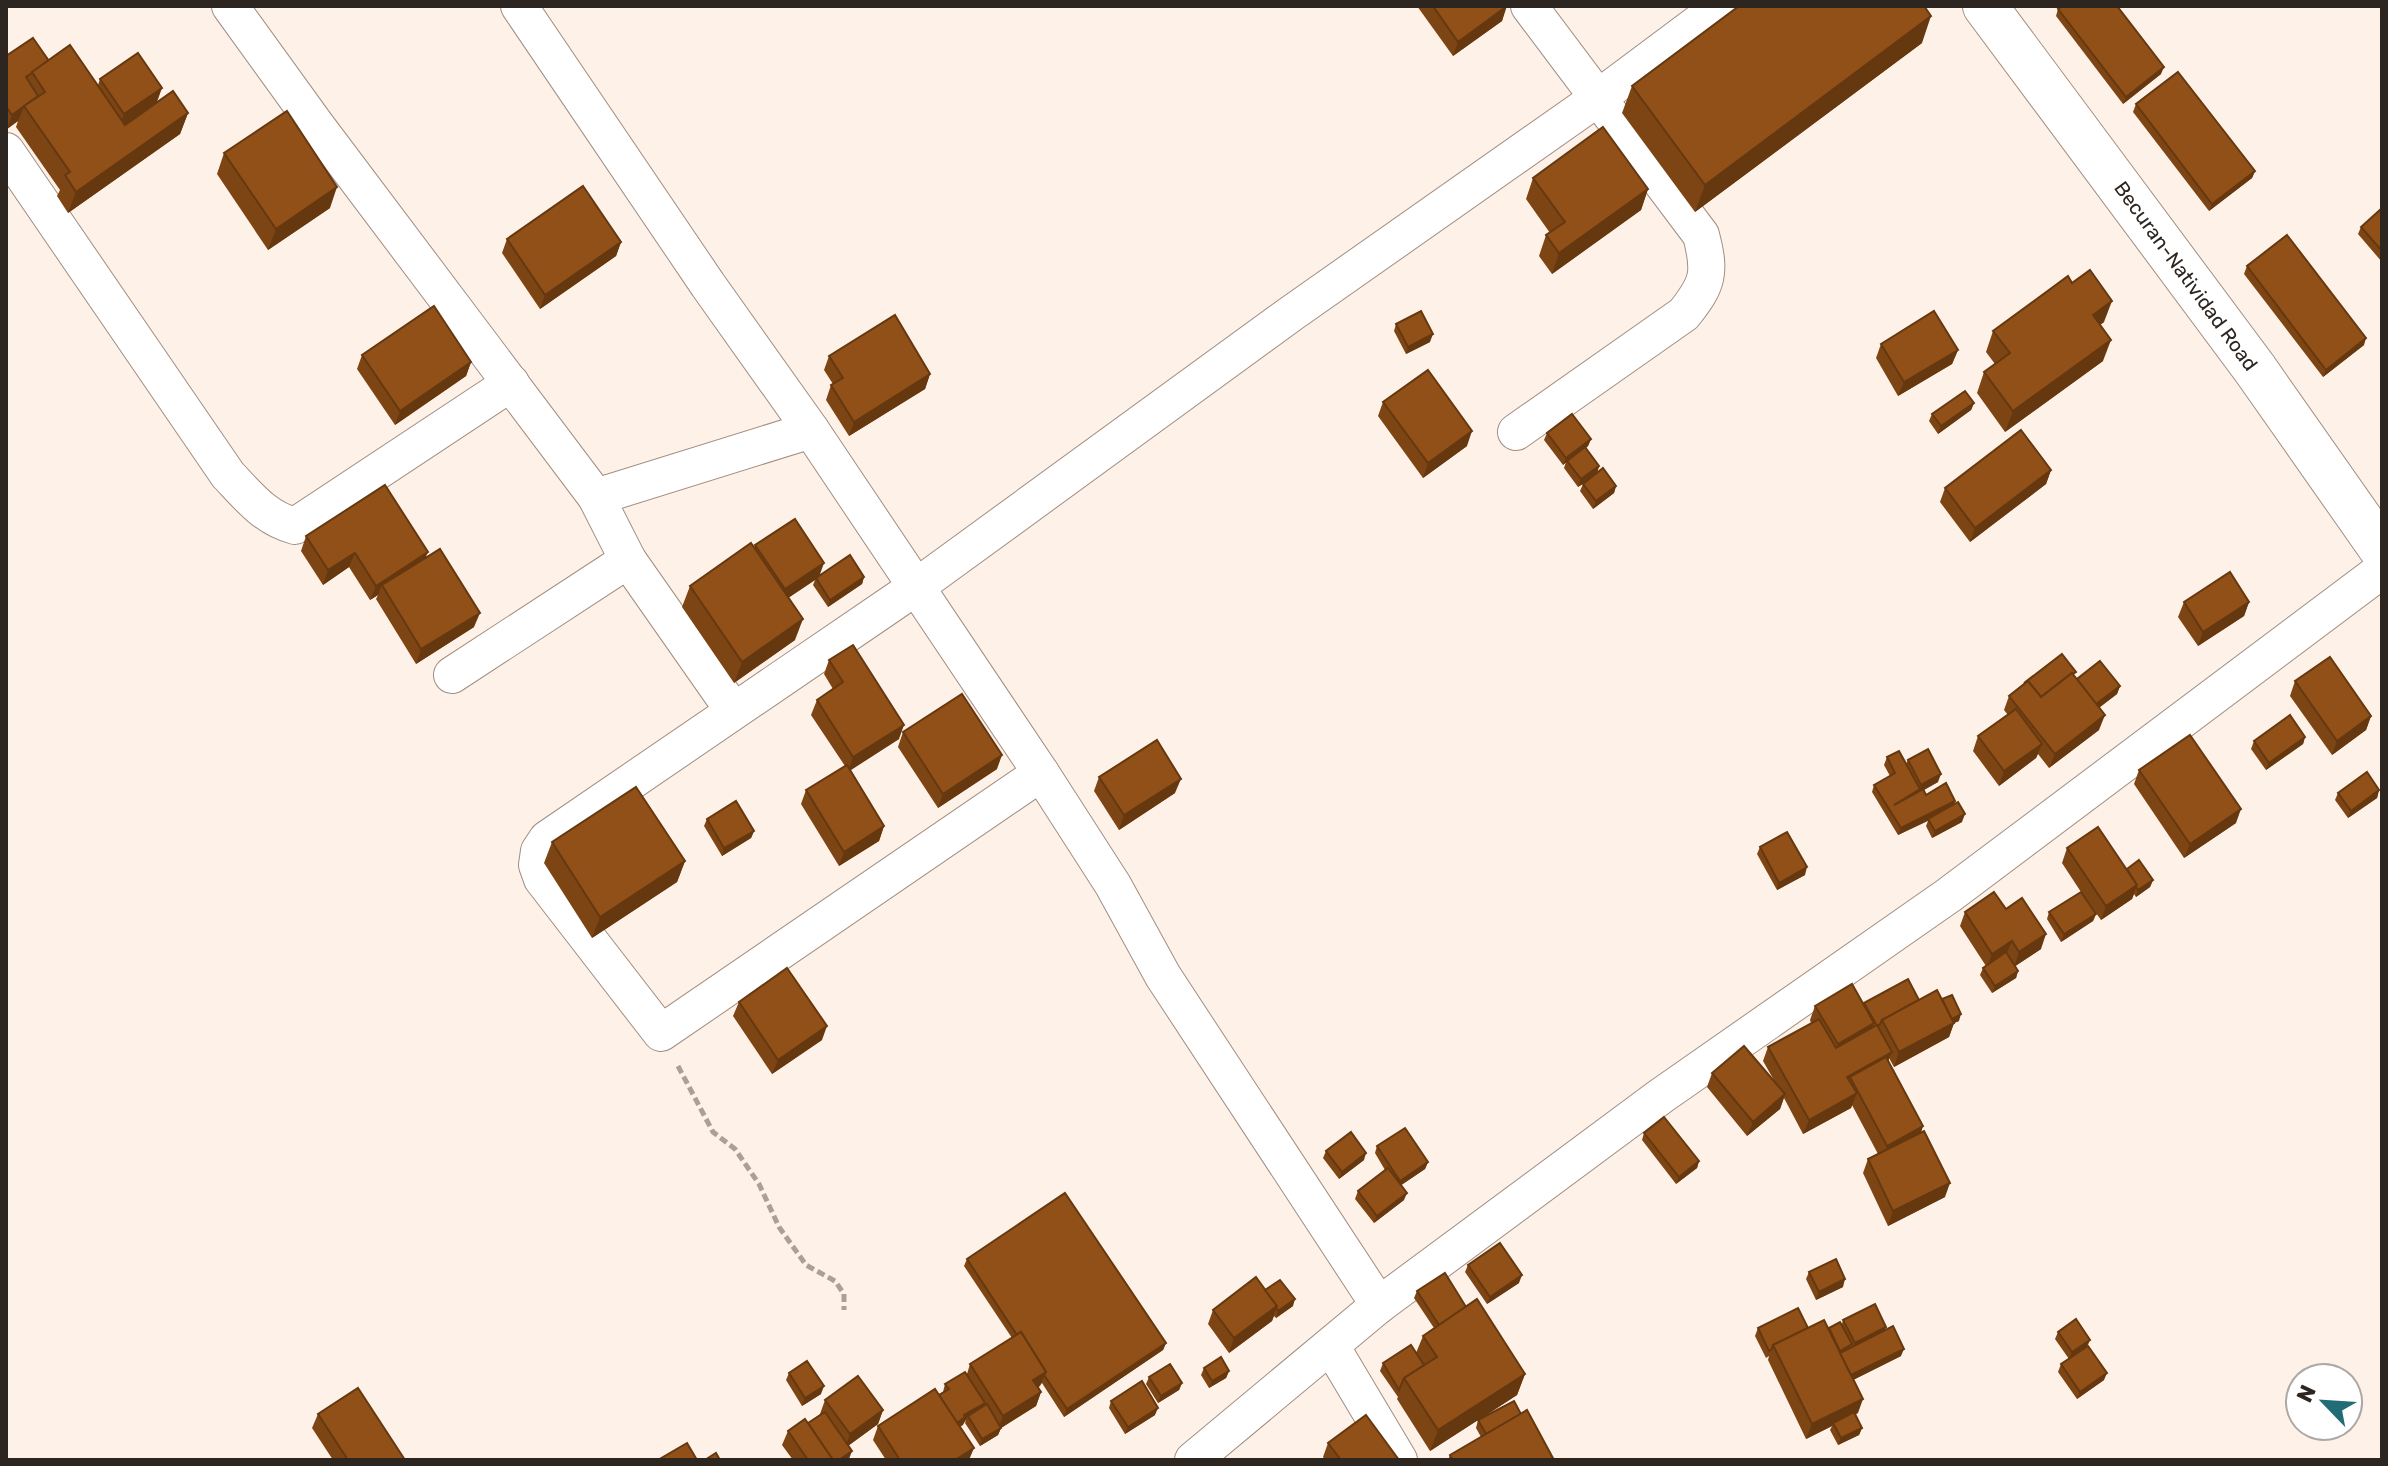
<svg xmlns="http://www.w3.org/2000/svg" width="2388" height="1466" font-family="Rubik,sans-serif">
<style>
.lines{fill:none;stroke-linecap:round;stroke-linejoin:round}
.street-casing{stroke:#a28e81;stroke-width:38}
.secondary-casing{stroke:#a28e81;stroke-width:46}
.path{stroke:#aba098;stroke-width:5;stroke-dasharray:8 4;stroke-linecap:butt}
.street{stroke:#fff;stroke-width:36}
.secondary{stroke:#fff;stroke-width:44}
.wall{fill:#7d4514}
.shaded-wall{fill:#663810}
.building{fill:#915017;stroke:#663810;stroke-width:2}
.labels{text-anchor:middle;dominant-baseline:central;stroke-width:8;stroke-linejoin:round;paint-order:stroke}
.street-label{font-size:20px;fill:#2d2520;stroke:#fff}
</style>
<rect width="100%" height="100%" fill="#fef1e8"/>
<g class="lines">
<g class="street-casing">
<g id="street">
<polyline points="230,6 316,125 596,497 628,560 733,710"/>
<polyline points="519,6 708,285 811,430 1041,773 1113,885 1163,976 1379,1305"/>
<path d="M6 151 228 475C249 497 265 518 295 526L511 383"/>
<path d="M1516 432 1684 314C1708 284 1711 273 1701 235L1529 6"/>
<polyline points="596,497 811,430"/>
<polyline points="452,675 628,560"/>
<polyline points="1041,773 661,1033 542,879 537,865 539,851 547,839 916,587 1292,313 1598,98 1721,6"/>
<polyline points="1331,1346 1399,1460"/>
<polyline points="1193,1460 1379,1305 1661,1096 1949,895 2382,570"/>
</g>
</g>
<g class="secondary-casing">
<polyline id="secondary" points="1985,6 2255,369 2382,550"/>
</g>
<polyline class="path" points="678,1066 713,1132 735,1149 759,1184 779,1227 806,1265 835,1281 844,1294 844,1310"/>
<use href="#street" class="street"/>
<use href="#secondary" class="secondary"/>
</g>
<g class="wall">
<polygon points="1417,6 1506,6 1502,21 1453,56"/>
<polygon points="2058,9 2161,74 2123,104 2056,16"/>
<polygon points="1922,43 1695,212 1622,113 1632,86"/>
<polygon points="6,56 49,61 98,85 100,79 157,102 125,125 188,113 180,134 68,213 57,196 60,190 16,127 18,121 7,129 6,128"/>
<polygon points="2136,104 2255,171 2252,178 2209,211 2133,112"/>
<polygon points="224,153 330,208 268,250 217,174"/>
<polygon points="1533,178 1648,189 1641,210 1552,274 1539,256 1546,235 1550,233 1526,199"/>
<polygon points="2382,208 2382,262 2358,234 2361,227"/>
<polygon points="507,239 621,242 616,256 540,309 502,253"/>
<polygon points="2247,266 2364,345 2323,377 2244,274"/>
<polygon points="2072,283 2104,322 2100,325 2103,361 2005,432 1977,393 1984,372 1995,364 1986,352 1993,331"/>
<polygon points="1396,324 1430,342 1406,354 1394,331"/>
<polygon points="1881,344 1958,350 1952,364 1898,396 1876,358"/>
<polygon points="362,355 471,362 466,376 395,425 357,369"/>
<polygon points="829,356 930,374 925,389 849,436 826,400 831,385 833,384 824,370"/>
<polygon points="1383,402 1467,446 1423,478 1378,416"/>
<polygon points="1974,403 1971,410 1938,434 1929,421 1932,414"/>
<polygon points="1547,433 1591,439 1588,446 1586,448 1599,466 1597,473 1616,486 1614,493 1593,509 1580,491 1583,484 1578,487 1564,468 1566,462 1563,465 1544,440"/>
<polygon points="2051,470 2046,484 1970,542 1940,502 1945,488"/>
<polygon points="306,536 426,558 474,627 416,664 376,599 378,595 370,600 349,567 323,585 301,551"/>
<polygon points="755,545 820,575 864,577 862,584 828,607 813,585 815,580 788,598 795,640 734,683 682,607 690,586 754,548"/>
<polygon points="2184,602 2249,602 2244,616 2198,646 2178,617"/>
<polygon points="829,660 899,739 850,770 884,826 879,841 839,866 801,804 806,790 845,766 811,715 817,700 833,689 824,674"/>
<polygon points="2074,676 2077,679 2120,686 2117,694 2099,708 2099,730 2049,768 2038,754 2036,758 1999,786 1973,751 1978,736 2008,715 2004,710 2009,696"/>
<polygon points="2295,681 2371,716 2366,730 2332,755 2290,696"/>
<polygon points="903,732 997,769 938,808 898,747"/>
<polygon points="2305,737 2303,744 2266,770 2251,749 2254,741"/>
<polygon points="1887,757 1906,764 1908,760 1938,782 1923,790 1926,795 1955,801 1954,805 1962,822 1932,838 1926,826 1928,821 1898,835 1872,792 1874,785 1890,776 1884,765"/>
<polygon points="2139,770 2236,823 2184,858 2134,784"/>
<polygon points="1099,777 1175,793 1119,830 1094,791"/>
<polygon points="2379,790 2377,798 2348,818 2335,800 2338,793"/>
<polygon points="707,819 754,831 751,838 722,856 704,826"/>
<polygon points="552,842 685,861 677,882 592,938 544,863"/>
<polygon points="1760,847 1805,875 1777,890 1757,854"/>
<polygon points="2067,848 2127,869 2153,880 2150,887 2136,897 2134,894 2132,899 2101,920 2082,893 2096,914 2093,921 2061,942 2047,919 2049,912 2081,892 2062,863"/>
<polygon points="2006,909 2041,949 2015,966 2018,971 2016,978 1992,993 1980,975 1983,968 1986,966 1960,926 1965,912"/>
<polygon points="1942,999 1959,1021 1954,1023 1949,1037 1894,1067 1889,1058 1888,1061 1923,1126 1921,1132 1945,1197 1888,1226 1863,1173 1868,1159 1878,1154 1852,1105 1851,1108 1803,1134 1784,1098 1780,1109 1747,1136 1707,1087 1712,1073 1775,1082 1763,1061 1768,1047 1811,1023 1810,1020 1815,1006 1863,1005 1864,1003"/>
<polygon points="739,1002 822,1040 772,1074 733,1016"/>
<polygon points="1644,1133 1699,1161 1697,1168 1676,1184 1642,1140"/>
<polygon points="1377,1146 1428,1162 1425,1169 1401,1185 1404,1200 1374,1223 1355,1199 1358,1191 1385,1170 1375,1153"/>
<polygon points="1326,1151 1364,1160 1339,1179 1323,1158"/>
<polygon points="967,1259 1166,1343 1163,1350 1064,1417 1042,1383 1038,1387 1041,1392 1036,1406 1001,1428 998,1435 980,1446 965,1423 966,1420 960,1426 969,1460 886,1460 873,1440 878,1426 943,1392 945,1384 967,1374 970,1364 1012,1338 964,1266"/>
<polygon points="1468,1265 1519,1283 1487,1304 1465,1272"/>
<polygon points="1809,1272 1843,1287 1816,1300 1806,1279"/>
<polygon points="1265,1290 1293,1306 1276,1318 1274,1316 1272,1321 1229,1353 1208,1324 1213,1310"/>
<polygon points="1417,1291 1466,1307 1525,1374 1517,1395 1479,1420 1521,1414 1554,1460 1448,1460 1450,1455 1481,1437 1476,1428 1478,1420 1430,1451 1397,1399 1398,1397 1380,1371 1383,1363 1416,1353 1423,1336 1434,1328 1414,1298"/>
<polygon points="1843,1320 1886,1327 1885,1330 1901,1356 1853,1380 1858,1413 1855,1414 1862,1428 1859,1435 1838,1445 1830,1430 1832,1426 1806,1439 1768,1360 1769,1356 1766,1358 1755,1336 1758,1328 1829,1329 1842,1324"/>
<polygon points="2058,1332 2087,1346 2104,1380 2077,1399 2058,1372 2061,1364 2069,1359 2055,1339"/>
<polygon points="1204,1368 1229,1371 1226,1378 1209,1388 1201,1375"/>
<polygon points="789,1373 821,1394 802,1406 786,1380"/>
<polygon points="1149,1377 1182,1383 1179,1390 1158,1403 1146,1384"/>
<polygon points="825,1400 883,1410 878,1424 848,1446 849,1459 848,1460 793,1460 782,1445 788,1431 808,1423 820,1414"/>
<polygon points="1111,1401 1155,1415 1125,1434 1109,1408"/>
<polygon points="318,1414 405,1460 333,1460 312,1428"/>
<polygon points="1328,1443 1399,1460 1325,1460 1323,1457"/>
</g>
<g class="shaded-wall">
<polygon points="1507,6 1502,21 1453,56 1458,42"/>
<polygon points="1931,16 1922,43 1695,212 1705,185"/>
<polygon points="2164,67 2161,74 2123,104 2126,97"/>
<polygon points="162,88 157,102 119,128 124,114"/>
<polygon points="24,107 18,121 7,129 12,115"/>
<polygon points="188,113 180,134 68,213 76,192"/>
<polygon points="2255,171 2252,178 2209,211 2212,204"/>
<polygon points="337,187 330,208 268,250 276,229"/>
<polygon points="1648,189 1641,210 1552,274 1559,253"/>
<polygon points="621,242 616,256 540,309 545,295"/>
<polygon points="2112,301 2104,322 2085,336 2093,315"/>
<polygon points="1433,334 1430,342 1406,354 1408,347"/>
<polygon points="2366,338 2364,345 2323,377 2326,370"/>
<polygon points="2111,340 2103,361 2005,432 2013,411"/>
<polygon points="1958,350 1952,364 1898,396 1904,382"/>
<polygon points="471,362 466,376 395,425 400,411"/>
<polygon points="930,374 925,389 849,436 854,422"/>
<polygon points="1974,403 1971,410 1938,434 1941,426"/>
<polygon points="1472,431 1467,446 1423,478 1428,463"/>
<polygon points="1591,439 1588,446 1563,465 1566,458"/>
<polygon points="1599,466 1597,473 1578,487 1581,479"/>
<polygon points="2051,470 2046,484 1970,542 1975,528"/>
<polygon points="1616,486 1614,493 1593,509 1596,501"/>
<polygon points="428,552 422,566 382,585 378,595 370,600 376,586"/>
<polygon points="355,553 349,567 323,585 328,570"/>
<polygon points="824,563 819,577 816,578 815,580 779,604 785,589"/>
<polygon points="864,577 862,584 828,607 830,600"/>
<polygon points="2249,602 2244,616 2198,646 2203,632"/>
<polygon points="480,613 474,627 416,664 421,649"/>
<polygon points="803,619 795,640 734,683 742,662"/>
<polygon points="2120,686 2117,694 2090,714 2093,707"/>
<polygon points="2105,715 2099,730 2049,768 2055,754"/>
<polygon points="2371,716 2366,730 2332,755 2337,741"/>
<polygon points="904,725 899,739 848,772 853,757"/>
<polygon points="2305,737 2303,744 2266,770 2269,763"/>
<polygon points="2042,744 2036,758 1999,786 2004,771"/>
<polygon points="1002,755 997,769 938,808 943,794"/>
<polygon points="1941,774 1938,782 1919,793 1921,785"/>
<polygon points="1181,779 1175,793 1119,830 1124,815"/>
<polygon points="2379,790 2377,798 2348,818 2351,811"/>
<polygon points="1955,801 1953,808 1898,835 1901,828"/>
<polygon points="2241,809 2236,823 2184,858 2190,844"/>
<polygon points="1965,814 1962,822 1932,838 1935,831"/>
<polygon points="884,826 879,841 839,866 844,852"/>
<polygon points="754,831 751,838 722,856 724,848"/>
<polygon points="685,861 677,882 592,938 600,917"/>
<polygon points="1807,867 1805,875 1777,890 1779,883"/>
<polygon points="2153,880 2150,887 2136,897 2138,890"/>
<polygon points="2137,885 2132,899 2101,920 2106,906"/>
<polygon points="2096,914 2093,921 2061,942 2064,934"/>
<polygon points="2046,934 2041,949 2014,967 2019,952"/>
<polygon points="2012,941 2006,955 1987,968 1992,954"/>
<polygon points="2018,971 2016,978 1992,993 1995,986"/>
<polygon points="1961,1014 1959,1021 1954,1023 1949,1037 1894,1067 1899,1052 1947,1021"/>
<polygon points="1874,1023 1868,1038 1832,1059 1838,1044"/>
<polygon points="827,1026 822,1040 772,1074 778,1060"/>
<polygon points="1892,1052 1886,1066 1850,1077 1846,1089 1847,1077"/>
<polygon points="1857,1093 1851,1108 1803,1134 1809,1120"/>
<polygon points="1785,1094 1780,1109 1747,1136 1753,1122"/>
<polygon points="1923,1126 1918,1141 1882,1160 1887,1146"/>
<polygon points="1366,1153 1364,1160 1339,1179 1342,1172"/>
<polygon points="1699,1161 1697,1168 1676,1184 1679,1177"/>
<polygon points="1428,1162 1425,1169 1397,1188 1400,1181"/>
<polygon points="1950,1183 1945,1197 1888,1226 1893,1211"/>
<polygon points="1407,1193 1404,1200 1374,1223 1377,1216"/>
<polygon points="1522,1275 1519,1283 1487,1304 1490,1297"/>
<polygon points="1845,1279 1843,1287 1816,1300 1819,1292"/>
<polygon points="1295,1299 1293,1306 1276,1318 1278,1311"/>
<polygon points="1277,1306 1272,1321 1229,1353 1234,1338"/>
<polygon points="1886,1327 1884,1334 1852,1350 1855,1343"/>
<polygon points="2090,1340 2087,1347 2069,1359 2072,1352"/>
<polygon points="1166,1343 1163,1350 1064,1417 1067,1409"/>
<polygon points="1904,1349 1901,1356 1847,1383 1850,1375"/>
<polygon points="1229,1371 1226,1378 1209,1388 1212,1381"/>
<polygon points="1046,1372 1040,1386 1028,1394 1033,1380"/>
<polygon points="2107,1373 2104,1380 2077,1399 2080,1392"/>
<polygon points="1525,1374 1517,1395 1430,1451 1438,1430"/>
<polygon points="1182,1383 1179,1390 1158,1403 1161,1396"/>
<polygon points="824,1386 821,1394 802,1406 805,1398"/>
<polygon points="1041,1392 1036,1406 1001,1428 998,1435 980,1446 982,1439 998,1429 1003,1416"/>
<polygon points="1863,1399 1858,1413 1834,1425 1833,1423 1832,1426 1806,1439 1812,1424"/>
<polygon points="985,1403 982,1410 968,1416 963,1425 952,1432 954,1424 964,1415"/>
<polygon points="1158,1408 1155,1415 1125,1434 1128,1427"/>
<polygon points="883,1410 878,1424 845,1448 850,1434"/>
<polygon points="1862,1428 1859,1435 1838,1445 1841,1438"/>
<polygon points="974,1448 969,1460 955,1460"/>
<polygon points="852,1451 849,1459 848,1460 839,1460"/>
</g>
<g class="building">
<polygon points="1433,6 1507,6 1458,42"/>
<polygon points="1739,6 1924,6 1931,16 1705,185 1632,86"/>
<polygon points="2062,6 2117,6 2164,67 2126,97 2058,9"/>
<polygon points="33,38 49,61 26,77 38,96 12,115 6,106 6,56"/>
<polygon points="70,45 125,125 173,91 188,113 76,192 65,175 70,172 24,106 45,92 32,72"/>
<polygon points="138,53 162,88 124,114 100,79"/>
<polygon points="2178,72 2255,171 2212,204 2136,104"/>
<polygon points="287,111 337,187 276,229 224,153"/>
<polygon points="1603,127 1648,189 1559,253 1546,235 1565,222 1533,178"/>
<polygon points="583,186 621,242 545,295 507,239"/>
<polygon points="2382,208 2382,251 2361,227"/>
<polygon points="2287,235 2366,338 2326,370 2247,266"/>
<polygon points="2090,270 2112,301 2093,315 2111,340 2013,411 1984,372 2010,353 1993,331 2068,276 2072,283"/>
<polygon points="434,306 471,362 400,411 362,355"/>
<polygon points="1421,311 1433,334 1408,347 1396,324"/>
<polygon points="1934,311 1958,350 1904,382 1881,344"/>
<polygon points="895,315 930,374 854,422 831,385 843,378 829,356"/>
<polygon points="1428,370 1472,431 1428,463 1383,402"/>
<polygon points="1965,391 1974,403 1941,426 1932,414"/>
<polygon points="1572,414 1591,439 1566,458 1547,433"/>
<polygon points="2021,430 2051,470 1975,528 1945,488"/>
<polygon points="1585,447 1599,466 1581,479 1567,461"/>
<polygon points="1603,468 1616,486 1596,501 1583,484"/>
<polygon points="385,485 428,552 376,586 355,553 328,570 306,536"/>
<polygon points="795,519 824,563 785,589 755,545"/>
<polygon points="751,543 803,619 742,662 690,586"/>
<polygon points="440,549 480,613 421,649 382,585"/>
<polygon points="850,555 864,577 830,600 816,578"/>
<polygon points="2230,572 2249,602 2203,632 2184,602"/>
<polygon points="853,645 904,725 853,757 817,700 843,682 829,660"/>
<polygon points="2062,654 2076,672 2073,674 2072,673 2041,697 2028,681 2024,683"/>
<polygon points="2330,657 2371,716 2337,741 2295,681"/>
<polygon points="2100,661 2120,686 2096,704 2077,679"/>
<polygon points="2072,673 2105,715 2055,754 2009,696 2028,681 2041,697"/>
<polygon points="962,694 1002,755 943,794 903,732"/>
<polygon points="2016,709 2042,744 2004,771 1978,736"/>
<polygon points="2290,715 2305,737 2269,763 2254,741"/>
<polygon points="2190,735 2241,809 2190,844 2139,770"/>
<polygon points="1157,740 1181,779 1124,815 1099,777"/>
<polygon points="1928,749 1941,774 1921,785 1908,760"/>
<polygon points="1899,751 1920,789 1894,805 1923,789 1926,795 1946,783 1955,801 1901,828 1874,785 1895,773 1887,757"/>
<polygon points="847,765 884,826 844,852 806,790"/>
<polygon points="2367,772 2379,790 2351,811 2338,793"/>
<polygon points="636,787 685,861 600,917 552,842"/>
<polygon points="736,801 754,831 724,848 707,819"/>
<polygon points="1958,802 1965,814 1935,831 1928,819"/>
<polygon points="2098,827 2137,885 2106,906 2067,848"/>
<polygon points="1787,832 1807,867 1779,883 1760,847"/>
<polygon points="2139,860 2153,880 2138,890 2136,887 2137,885 2127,869"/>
<polygon points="1994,892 2006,909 2022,898 2046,934 2019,952 2012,941 1992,954 1965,912"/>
<polygon points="2081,892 2096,914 2064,934 2049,912"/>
<polygon points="2006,952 2018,971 1995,986 1983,968"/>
<polygon points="787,968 827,1026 778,1060 739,1002"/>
<polygon points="1908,979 1919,1000 1882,1020 1880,1024 1877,1026 1864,1003"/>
<polygon points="1852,984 1874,1023 1838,1044 1815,1006"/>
<polygon points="1937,990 1954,1023 1899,1052 1882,1020"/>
<polygon points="1952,995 1961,1014 1952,1019 1942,999"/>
<polygon points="1819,1019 1836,1048 1877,1025 1892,1052 1847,1077 1857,1093 1809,1120 1768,1047"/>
<polygon points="1744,1046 1785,1094 1753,1122 1712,1073"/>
<polygon points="1886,1057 1923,1126 1887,1146 1850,1077"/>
<polygon points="1664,1117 1699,1161 1679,1177 1644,1133"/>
<polygon points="1405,1128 1428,1162 1400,1181 1377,1146"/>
<polygon points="1924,1131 1950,1183 1893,1211 1868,1159"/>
<polygon points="1351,1132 1366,1153 1342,1172 1326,1151"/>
<polygon points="1388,1168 1407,1193 1377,1216 1358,1191"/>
<polygon points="1065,1193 1166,1343 1067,1409 1044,1375 1046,1372 1021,1332 1017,1335 967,1259"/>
<polygon points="1500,1243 1522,1275 1490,1297 1468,1265"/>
<polygon points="1836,1259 1845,1279 1819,1292 1809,1272"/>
<polygon points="1445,1273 1466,1307 1439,1325 1417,1291"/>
<polygon points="1256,1277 1277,1306 1234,1338 1213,1310"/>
<polygon points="1280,1280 1295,1299 1278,1311 1276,1307 1277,1306 1265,1290"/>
<polygon points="1477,1299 1525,1374 1438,1430 1404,1378 1437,1357 1423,1336"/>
<polygon points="1875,1304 1886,1327 1855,1343 1843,1320"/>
<polygon points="1798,1308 1808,1328 1773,1345 1772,1349 1769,1351 1758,1328"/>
<polygon points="2076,1319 2090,1340 2072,1352 2058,1332"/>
<polygon points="1824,1320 1863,1399 1812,1424 1773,1345"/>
<polygon points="1840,1322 1852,1344 1840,1351 1829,1328"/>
<polygon points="1893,1326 1904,1349 1851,1375 1840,1353"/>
<polygon points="1021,1332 1046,1372 1033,1380 1041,1392 1003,1416 970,1364"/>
<polygon points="1411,1345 1424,1365 1404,1378 1399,1390 1383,1363"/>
<polygon points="2088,1346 2107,1373 2080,1392 2061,1364"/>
<polygon points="1221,1357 1229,1371 1212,1381 1204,1368"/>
<polygon points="807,1361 824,1386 805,1398 789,1373"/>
<polygon points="1170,1364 1182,1383 1161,1396 1149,1377"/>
<polygon points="965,1372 985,1403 964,1415 965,1417 957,1423 939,1395 949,1389 945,1384"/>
<polygon points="858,1376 883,1410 850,1434 825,1400"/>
<polygon points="1142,1381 1158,1408 1128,1427 1111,1401"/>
<polygon points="358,1388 405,1460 348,1460 318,1414"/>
<polygon points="935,1389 974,1448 955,1460 900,1460 878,1426"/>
<polygon points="1514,1401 1521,1414 1486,1434 1478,1420"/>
<polygon points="987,1404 1001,1428 982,1439 968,1416"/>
<polygon points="1527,1410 1554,1460 1453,1460 1450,1455"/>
<polygon points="825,1412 852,1451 839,1460 833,1460 808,1423"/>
<polygon points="1854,1412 1862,1428 1841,1438 1833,1423"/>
<polygon points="1366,1415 1399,1460 1341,1460 1328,1443"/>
<polygon points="805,1419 833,1460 808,1460 788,1431"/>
<polygon points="687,1443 697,1460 658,1460"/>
<polygon points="716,1453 720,1460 705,1460"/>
</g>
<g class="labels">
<g class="street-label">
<text transform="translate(2186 276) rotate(54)">Becuran-Natividad Road</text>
</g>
</g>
<rect width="2388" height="1466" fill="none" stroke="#2d2520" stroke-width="16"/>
<g transform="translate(2324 1402) rotate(295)"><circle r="38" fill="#ffffff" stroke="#aba8a6" stroke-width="2"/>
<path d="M0-6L14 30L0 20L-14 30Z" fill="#226c75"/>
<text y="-12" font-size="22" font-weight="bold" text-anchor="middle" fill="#2d2520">N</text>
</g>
</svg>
